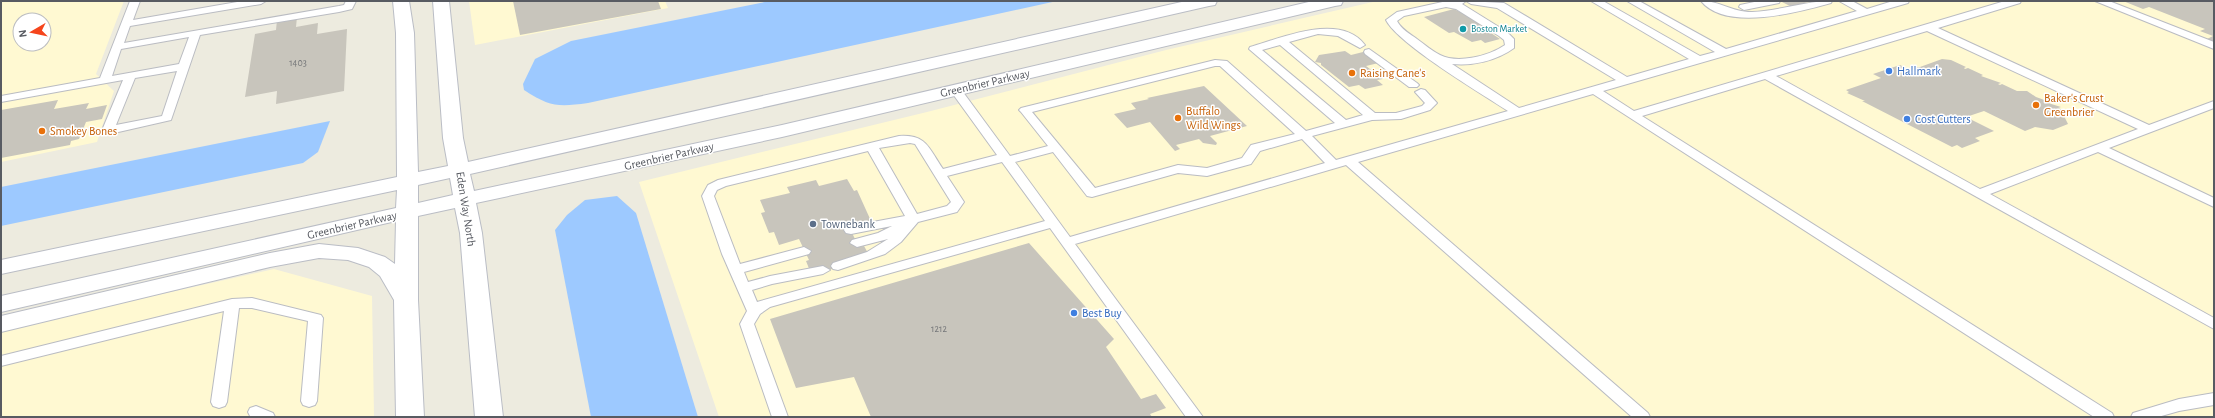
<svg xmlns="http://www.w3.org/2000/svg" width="2215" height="418" font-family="'Alegreya Sans',sans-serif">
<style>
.commercial{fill:#fff9d2;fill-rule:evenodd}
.water{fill:#9dc9ff}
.building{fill:#c8c5bc}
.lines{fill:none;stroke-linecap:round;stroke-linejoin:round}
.lane-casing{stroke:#babcc2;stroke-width:2}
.secondary-casing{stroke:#babdc5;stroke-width:2}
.lane{fill:#fff;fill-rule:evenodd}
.secondary{fill:#fff;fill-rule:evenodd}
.culture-dot{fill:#0f9aa8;stroke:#fff;stroke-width:1.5}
.shop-dot{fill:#3f7fe0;stroke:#fff;stroke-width:1.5}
.food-dot{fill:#e8710a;stroke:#fff;stroke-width:1.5}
.service-dot{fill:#5c6f8a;stroke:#fff;stroke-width:1.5}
.labels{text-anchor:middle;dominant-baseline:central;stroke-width:3;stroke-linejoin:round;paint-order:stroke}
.far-culture-label{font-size:10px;fill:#0d838f;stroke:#fff;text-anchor:start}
.number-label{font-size:10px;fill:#747678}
.shop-label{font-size:12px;fill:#366cbe;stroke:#fff;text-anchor:start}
.food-label{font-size:12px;fill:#c56008;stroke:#fff;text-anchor:start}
.street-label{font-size:12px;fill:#585b62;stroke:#fff}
.service-label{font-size:12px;fill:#4e5e75;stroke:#fff;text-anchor:start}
</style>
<rect width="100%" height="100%" fill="#edebdf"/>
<g class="commercial">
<path d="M1 1H124L96 74 114 91 97 142 1 162ZM20 20H44V44H20Z"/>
<polygon points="469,1 665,1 668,8 475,45"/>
<polygon points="1377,1 2214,1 2214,417 719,417 639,182 927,112 1166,50"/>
<polygon points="274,269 372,296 374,417 1,417 1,330"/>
</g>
<g class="water">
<path d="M770 1H1057L588 103C558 107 550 107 524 90L523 84 535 59 571 41Z"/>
<polygon points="330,121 318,152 303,163 1,226 1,187"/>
<polygon points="617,196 636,213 698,417 591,417 555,230 567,215 585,200"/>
</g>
<g class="building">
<polygon points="513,1 658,1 661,9 520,35"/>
<polygon points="1780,1 1811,1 1792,7"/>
<polygon points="2123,1 2214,1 2214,42 2207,39 2213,36 2200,31 2205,29 2149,7 2143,9"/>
<polygon points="1454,9 1484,24 1479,25 1500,39 1485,43 1481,40 1472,42 1454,32 1449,33 1424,17"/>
<polygon points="297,17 296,27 318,23 317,34 347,29 344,91 276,104 277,91 245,97 255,34 276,30 277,20"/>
<polygon points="1371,50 1387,61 1366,66 1383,79 1377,80 1383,85 1365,89 1359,85 1349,87 1321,65 1321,63 1315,62 1319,55 1345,51 1351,55"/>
<polygon points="1942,59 1951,60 1966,67 1964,68 1965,69 1968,68 1983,75 1981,76 2001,83 1998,84 2000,85 2002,84 2017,91 2027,91 2036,97 2050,102 2048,103 2061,107 2058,108 2070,113 2064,116 2068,124 2053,130 2035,127 2025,131 1984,111 1966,117 1994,131 1975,138 1980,141 1962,148 1957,145 1952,147 1862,101 1865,101 1847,93 1849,92 1846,90 1881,78 1873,74 1900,65 1908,69 1920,67"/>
<polygon points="1204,86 1247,126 1210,136 1217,143 1216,145 1203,143 1199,139 1176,145 1180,149 1175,151 1150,122 1127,128 1114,114 1136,109 1131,103 1149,99 1147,98"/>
<polygon points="58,100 54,109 89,103 86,109 107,105 102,119 86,122 79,139 71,141 70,145 1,158 1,110"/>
<polygon points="847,179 854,191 857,190 871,221 849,227 859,247 864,246 869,255 824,272 810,271 806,261 809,260 799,239 779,245 774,232 769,233 761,213 765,212 760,200 790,193 787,187 816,180 819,186"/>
<polygon points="1029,243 1114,339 1106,347 1141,399 1156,394 1166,408 1150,414 1152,417 871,417 854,377 796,388 770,319"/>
</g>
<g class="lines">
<g class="lane-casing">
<g id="lane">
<path d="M130 1H140L133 20 243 1H266L261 4 130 26 124 43 339 6 344 5 346 1H356L352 9 339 12 200 35 171 120 114 133 105 131 103 128 123 80 1 102V96L100 78ZM189 37 179 64 112 76 121 49ZM177 71 162 116 116 125 135 78Z"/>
<path d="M1447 1H1466L1462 4 1507 32 1514 39V48C1496 61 1473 66 1452 64L1519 108 1616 80 1497 8 1471 4 1466 1 1504 3 1627 77 1689 59 1591 1H1603L1700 56 1715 52 1627 1H1639L1726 49 1857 11 1839 1H1852L1867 9 1893 1H1909L1908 3 1603 91 1634 111 2005 1H2021L2020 3 1938 28 2149 125 2214 101V108L2109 148 2214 198V207L2098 152 1990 194 2214 318V329L1765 79 1642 116 2112 413 2114 417H2094L1593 94 1358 162 1648 413 1650 417H1632L1346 165 1075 244 1203 417H1186L1050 228 770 307 760 314 754 324 788 417H772L740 324 747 311 722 254 702 196 708 185 718 180 899 136C927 134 929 149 943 169L997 155 950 90 956 87 960 88 1010 156 1048 146 1021 112 1019 110 1021 108 1215 60 1227 61 1306 131 1335 123 1249 49 1250 47C1282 38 1340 12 1365 45L1360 48 1338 36 1318 34 1289 42 1375 113H1396L1422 106 1425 103 1415 92 1421 89 1425 90 1437 103 1430 110 1401 119 1372 120 1312 136 1336 160 1508 111C1482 94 1398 44 1386 20L1397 12ZM1446 7 1456 9 1499 36 1504 40 1505 45C1489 56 1458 64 1440 55 1432 51 1424 44 1417 39 1410 34 1401 29 1397 21L1404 16ZM1927 31 2138 129 1980 189 1776 76ZM1280 45 1363 115 1346 120 1262 50ZM1215 66H1220L1295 134 1251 145 1242 158 1207 168 1178 165 1095 188 1032 112ZM1302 139 1325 163 1070 237 1015 162 1053 152 1087 196 1092 197 1178 173 1207 176 1251 164 1260 151ZM910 143 915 144 951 202 947 206 917 214 879 148ZM868 151 905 216 846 227 844 230 846 233 851 234 892 226 878 233 852 240 850 243 857 247 888 239 867 252 833 263 831 266 833 269 838 270 885 254 901 242 918 222 957 212 964 202 947 176 1002 162 1045 221 757 302 752 290 772 284 823 274 830 270 823 266 770 276 748 282 744 272 809 254 811 251 804 247 740 264 714 196 717 190 726 186Z"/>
<path d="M1701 1C1721 1 1731 12 1752 12 1779 11 1805 1 1832 1L1831 3C1799 12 1726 32 1701 1Z"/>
<polygon points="1759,1 1780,1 1779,3 1744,10 1739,7 1740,5"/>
<polygon points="2095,1 2109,1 2214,42 2214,49"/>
<polygon points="1369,49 1417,83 1419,85 1417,87 1409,87 1365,54 1364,52 1365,50"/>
<polygon points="252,298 321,315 323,318 317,401 315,405 309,407 303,405 301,401 308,321 252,308 239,308 227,402 225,406 219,408 213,406 211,402 224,311 1,366 1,356 232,299"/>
<polygon points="2214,393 2214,405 2179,411 2158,417 2131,417 2133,413 2179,399"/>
<polygon points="256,406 273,413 275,417 250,416 248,412 250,408"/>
</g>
</g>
<g class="secondary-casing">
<path id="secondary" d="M393 1H409L414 33 418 172 448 166 443 138 433 1H449L463 138 468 162 1186 1H1217L1215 5 1209 6 470 174 474 191 782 125 1313 1H1343L1341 5 1335 6 782 137 476 203 482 233 503 417H475L460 233 455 208 418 216V300L424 417H396L394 300 380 276 369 267 348 260 319 258 270 267 1 332V316L270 253 319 244 358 248 385 257 395 264 396 221 1 312V296L396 208 397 190 1 274V260L397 177 396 33ZM450 178 453 195 418 203V185Z"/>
</g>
<use href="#lane" class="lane"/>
<use href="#secondary" class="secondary"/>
</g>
<circle class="culture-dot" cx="1463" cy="29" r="4"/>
<g class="shop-dot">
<circle cx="1889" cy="71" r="4"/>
<circle cx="1907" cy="119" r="4"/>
<circle cx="1074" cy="313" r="4"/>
</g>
<g class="food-dot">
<circle cx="1352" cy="73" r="4"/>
<circle cx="2036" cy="105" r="4"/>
<circle cx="1178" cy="118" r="4"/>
<circle cx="42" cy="131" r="4"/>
</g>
<circle class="service-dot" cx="813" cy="224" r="4"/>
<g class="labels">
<g class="far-culture-label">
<text x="1471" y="29">Boston Market</text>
</g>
<g class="number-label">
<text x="298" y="63">1403</text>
<text x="939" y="329">1212</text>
</g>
<g class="shop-label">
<text x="1897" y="71">Hallmark</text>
<text x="1915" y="119">Cost Cutters</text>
<text x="1082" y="313">Best Buy</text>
</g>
<g class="food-label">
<text x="1360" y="73">Raising Cane's</text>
<text x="2044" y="98">Baker's Crust<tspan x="2044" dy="14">Greenbrier</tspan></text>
<text x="1186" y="111">Buffalo<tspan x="1186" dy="14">Wild Wings</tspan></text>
<text x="50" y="131">Smokey Bones</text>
</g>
<g class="street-label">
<text transform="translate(985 83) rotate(-13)">Greenbrier Parkway</text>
<text transform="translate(669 156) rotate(-13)">Greenbrier Parkway</text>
<text transform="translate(466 209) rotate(81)">Eden Way North</text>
<text transform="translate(352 225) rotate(-13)">Greenbrier Parkway</text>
</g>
<g class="service-label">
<text x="821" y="224">Townebank</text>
</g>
</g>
<rect width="2215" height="418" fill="none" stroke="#585b62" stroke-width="4"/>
<g transform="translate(32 32) rotate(261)"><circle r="19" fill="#ffffff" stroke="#bcbdc0"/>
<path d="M0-3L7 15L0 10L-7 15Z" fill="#f5451c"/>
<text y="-6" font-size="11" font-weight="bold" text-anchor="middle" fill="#585b62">N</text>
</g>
</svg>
